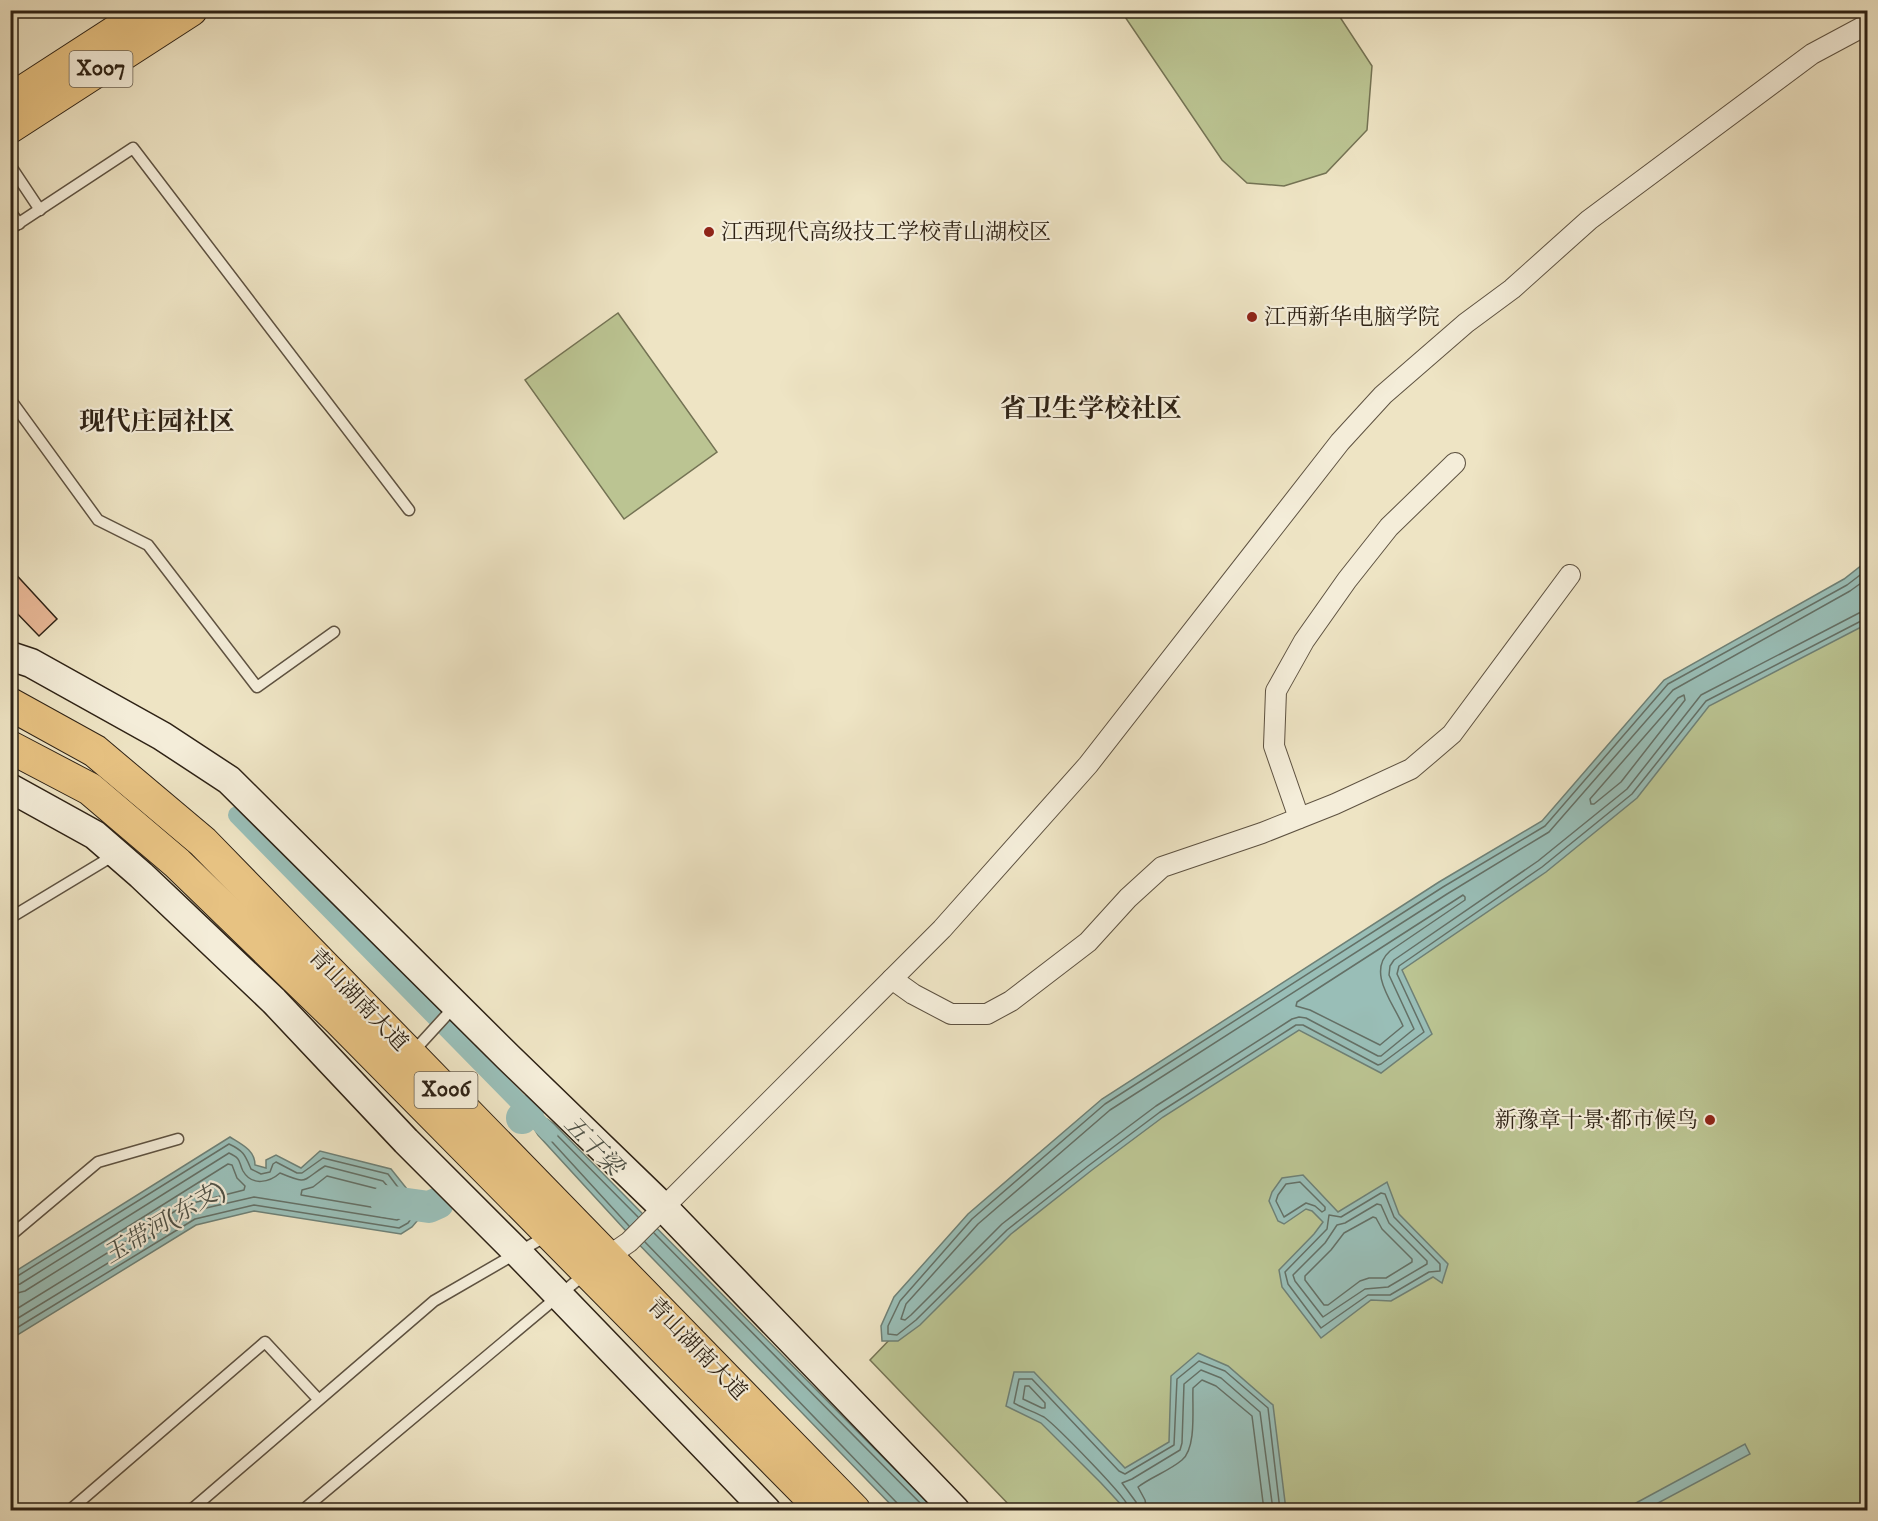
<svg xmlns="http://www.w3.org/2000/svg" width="1878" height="1521" font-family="'IM FELL DW Pica','Noto Serif SC',serif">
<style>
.green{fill:#bbc492;stroke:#747354;stroke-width:1.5}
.water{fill:#99beb7;stroke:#6e8076;stroke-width:1.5}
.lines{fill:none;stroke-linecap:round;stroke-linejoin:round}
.shore{stroke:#647066;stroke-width:1.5}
.canal{stroke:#99beb7;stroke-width:18}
.river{stroke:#99beb7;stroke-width:32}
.building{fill:#e9b897;stroke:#2e2215;stroke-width:1.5}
.service-casing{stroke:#5e5241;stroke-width:13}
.minor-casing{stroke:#5e5241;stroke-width:22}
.secondary-casing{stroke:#2e2215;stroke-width:31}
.primary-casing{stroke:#2e2215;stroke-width:34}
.service{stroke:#f4edd9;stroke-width:10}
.minor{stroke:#f4edd9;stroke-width:20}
.secondary{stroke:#f4edd9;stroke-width:28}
.primary{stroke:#e7c282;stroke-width:32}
.poi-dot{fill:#8f2418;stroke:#f4edd9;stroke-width:2}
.labels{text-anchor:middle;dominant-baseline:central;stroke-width:4.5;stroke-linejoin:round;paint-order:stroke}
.shield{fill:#f4edd9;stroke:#695f50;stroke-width:1.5}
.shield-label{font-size:21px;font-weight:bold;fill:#2e2215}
.poi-label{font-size:22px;fill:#2e2215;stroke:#f4edd9;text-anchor:start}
.street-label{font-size:22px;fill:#2e2215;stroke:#f4edd9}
.water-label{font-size:24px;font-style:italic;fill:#4e5146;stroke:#f4edd9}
.quarter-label{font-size:26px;font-weight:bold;fill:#2e2215;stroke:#f4edd9}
</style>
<rect width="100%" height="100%" fill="#eee4c4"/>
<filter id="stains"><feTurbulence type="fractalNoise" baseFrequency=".00333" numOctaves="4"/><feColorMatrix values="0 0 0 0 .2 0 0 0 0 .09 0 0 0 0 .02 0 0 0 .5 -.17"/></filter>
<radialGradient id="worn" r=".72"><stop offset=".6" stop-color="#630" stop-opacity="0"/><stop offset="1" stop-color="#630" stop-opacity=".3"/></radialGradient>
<g class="green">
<polygon points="1121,11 1336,11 1372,66 1367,130 1326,173 1284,186 1247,183 1222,160"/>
<polygon points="618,313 717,452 624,519 525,380"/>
<polygon points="1867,576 1867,1510 1014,1510 870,1360 1096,1125 1565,836 1676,707"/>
</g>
<g class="water">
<polygon points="1867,561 1867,624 1709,706 1637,798 1546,872 1402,970 1432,1034 1381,1073 1299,1030 1163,1117 1092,1170 1011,1234 920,1325 898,1341 882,1341 881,1326 894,1297 968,1214 1102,1099 1439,882 1542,821 1664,680 1844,579"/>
<polygon points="532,1116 547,1119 554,1124 935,1510 896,1510 626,1231 538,1135 533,1127"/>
<path d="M230 1137C241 1144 255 1150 255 1165L266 1168V1160L276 1155 301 1168 320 1151 391 1169 411 1194 429 1207 412 1227 401 1234 254 1211 196 1225 11 1339V1274Z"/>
<polygon points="1303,1175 1338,1212 1387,1182 1399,1214 1448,1264 1442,1283 1433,1277 1391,1301 1371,1300 1321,1338 1282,1287 1279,1270 1314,1234 1323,1222 1312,1211 1306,1209 1284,1224 1278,1221 1269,1201 1272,1192 1282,1178"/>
<polygon points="1198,1353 1228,1366 1273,1405 1286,1510 1126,1510 1101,1483 1041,1423 1006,1406 1014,1372 1034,1372 1125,1468 1169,1442 1171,1376"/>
<polygon points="1745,1444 1750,1454 1645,1510 1623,1510"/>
</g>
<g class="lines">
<g class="shore">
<polyline points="1868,569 1847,585 1668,684 1545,826 1443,887 1105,1104 972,1219 900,1301 888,1326 888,1334 897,1335 916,1320 1007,1230 1088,1166 1160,1112 1296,1025 1303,1025 1378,1065 1381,1064 1424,1032 1397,974 1399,966 1542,867 1632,794 1706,701 1863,620 1868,619"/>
<polyline points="1868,578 1850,591 1673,690 1549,832 1447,894 1110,1110 978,1224 906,1304 901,1319 905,1320 911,1315 1002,1224 1084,1160 1156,1106 1292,1019 1299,1017 1306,1018 1378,1056 1381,1056 1414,1029 1389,975 1390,966 1394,960 1538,861 1627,789 1701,695 1859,613 1868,611"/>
<polygon points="1684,695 1685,700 1621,782 1594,804 1591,804 1590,799 1678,698"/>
<path d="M1463 895 1465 897V900L1390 951C1366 972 1394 1004 1403 1026L1380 1045 1310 1010 1296 1006 1297 1002Z"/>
<polygon points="327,1176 378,1189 391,1208 388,1210 301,1195 302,1190 313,1187"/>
<polygon points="1300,1182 1325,1207 1325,1210 1322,1212 1315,1206 1306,1203 1284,1217 1276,1201 1278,1195 1286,1184"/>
<polygon points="1381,1193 1385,1194 1394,1217 1440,1264 1440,1271 1429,1272 1390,1295 1368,1295 1321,1328 1288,1284 1285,1272 1327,1229 1329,1215 1341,1217"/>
<polygon points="1377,1204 1381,1205 1389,1223 1427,1261 1427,1264 1388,1287 1365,1289 1323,1317 1295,1281 1293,1275 1325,1243 1337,1225 1345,1223"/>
<polygon points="1373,1217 1376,1218 1382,1229 1412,1259 1412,1262 1386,1278 1369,1278 1360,1281 1328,1305 1324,1305 1305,1280 1305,1276 1331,1250 1344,1233"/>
<polyline points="629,1226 543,1132 541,1125 544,1124 551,1129 638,1217"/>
<polyline points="654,1233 927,1510"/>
<polyline points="645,1242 898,1504 900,1510"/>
<path d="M10 1278 16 1277 229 1144C244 1151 245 1155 251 1169L261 1174 270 1172 273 1164 276 1162 297 1173H302L323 1158 388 1174 406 1198 419 1208 408 1223 399 1228 254 1205 195 1219 10 1332"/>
<path d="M10 1286 20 1284 229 1153C242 1159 238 1161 243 1171 252 1187 270 1182 280 1173 309 1185 301 1181 325 1166L383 1181 408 1210 403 1217 397 1220 254 1197 193 1211 10 1323"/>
<polyline points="10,1295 25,1291 228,1164 232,1165 237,1178 245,1186 244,1190 185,1205 10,1313"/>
<polygon points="1025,1386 1029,1386 1045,1403 1045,1408 1042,1408 1023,1399"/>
<path d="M1130 1510C1129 1499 1056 1426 1044 1417 1034 1412 1023 1408 1014 1403L1019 1379H1032L1119 1471 1125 1474 1174 1445 1177 1379 1199 1361 1225 1371 1268 1408 1280 1510"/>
<polyline points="1138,1510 1136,1502 1122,1483 1132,1479 1180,1450 1182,1443 1184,1384 1201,1370 1221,1378 1260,1412 1273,1510"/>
<path d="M1147 1510 1145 1500 1138 1487C1151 1477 1169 1471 1182 1460 1197 1448 1192 1406 1193 1388L1202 1380 1216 1386 1252 1416 1264 1510"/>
</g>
<polyline class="canal" points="237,815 549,1133"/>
<g class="river">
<polyline points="522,1118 528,1111"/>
<polyline points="386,1201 429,1207 438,1203"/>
</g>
</g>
<polygon class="building" points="10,568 57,619 39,636 10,606"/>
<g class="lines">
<g class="service-casing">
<g id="service">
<polyline points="10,165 40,210"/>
<polyline points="10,211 19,224"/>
<polyline points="10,229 133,148 409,510"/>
<polyline points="10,399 98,520 148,545 257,687 334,632"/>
<polyline points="10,918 116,854"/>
<polyline points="412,1053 454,1007"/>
<polyline points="10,1236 98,1162 178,1139"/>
<polyline points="70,1510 265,1342 318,1399"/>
<polyline points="191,1510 434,1301 548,1235"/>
<polyline points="303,1510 586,1273"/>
</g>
</g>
<g class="minor-casing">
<g id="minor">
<polyline points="1299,818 1274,746 1276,691 1304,641 1347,580 1389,527 1455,463"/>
<polyline points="892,979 913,994 951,1014 987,1014 1011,1001 1088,942 1128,898 1162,867 1262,833 1335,804 1411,769 1452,734 1570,575"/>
<polyline points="600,1262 629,1242 942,929 1088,765 1340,442 1383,395 1466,323 1512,289 1589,220 1812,54 1868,24"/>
</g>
</g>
<g class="secondary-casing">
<g id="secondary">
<polyline points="10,656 31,663 162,736 229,780 508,1057 663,1207 955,1510"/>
<polyline points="10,788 95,835 141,875 274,1001 406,1141 518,1253 766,1510"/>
</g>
</g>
<g class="primary-casing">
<g id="primary">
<polyline points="10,100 149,10"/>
<polyline points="10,127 191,10"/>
<polyline points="10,704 95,751 203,842 854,1510"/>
<polyline points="10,747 90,789 177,863 339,1020 823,1510"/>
</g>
</g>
<use href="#service" class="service"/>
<use href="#minor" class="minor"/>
<use href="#secondary" class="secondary"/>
<use href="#primary" class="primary"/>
</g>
<g class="poi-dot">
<circle cx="709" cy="232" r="6"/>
<circle cx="1252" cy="317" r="6"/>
<circle cx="1710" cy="1120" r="6"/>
</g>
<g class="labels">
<g class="shield">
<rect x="69.5" y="51" width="63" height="36" rx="4.5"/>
<rect x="414.5" y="1072" width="63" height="36" rx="4.5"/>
</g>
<g class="shield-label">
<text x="101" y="69">X007</text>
<text x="446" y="1090">X006</text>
</g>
<g class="poi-label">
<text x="721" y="232">江西现代高级技工学校青山湖校区</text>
<text x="1264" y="317">江西新华电脑学院</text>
<text x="1698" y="1120" text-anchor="end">新豫章十景·都市候鸟</text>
</g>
<g class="street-label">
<text transform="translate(358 1000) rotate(46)">青山湖南大道</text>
<text transform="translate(697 1349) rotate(46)">青山湖南大道</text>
</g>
<g class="water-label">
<text transform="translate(593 1146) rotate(46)">五干梁</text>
<text transform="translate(164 1223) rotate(-31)">玉带河(东支)</text>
</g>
<g class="quarter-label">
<text x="1091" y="409">省卫生学校社区</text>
<text x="157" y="422">现代庄园社区</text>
</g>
</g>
<rect width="1878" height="1521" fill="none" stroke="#eee4c4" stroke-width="36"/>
<rect x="12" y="12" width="1854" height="1497" fill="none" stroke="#2e2215" stroke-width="3"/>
<rect x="18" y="18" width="1842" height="1485" fill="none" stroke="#2e2215" stroke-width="1.5"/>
<rect width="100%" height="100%" filter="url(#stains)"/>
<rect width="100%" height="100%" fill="url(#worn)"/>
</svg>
